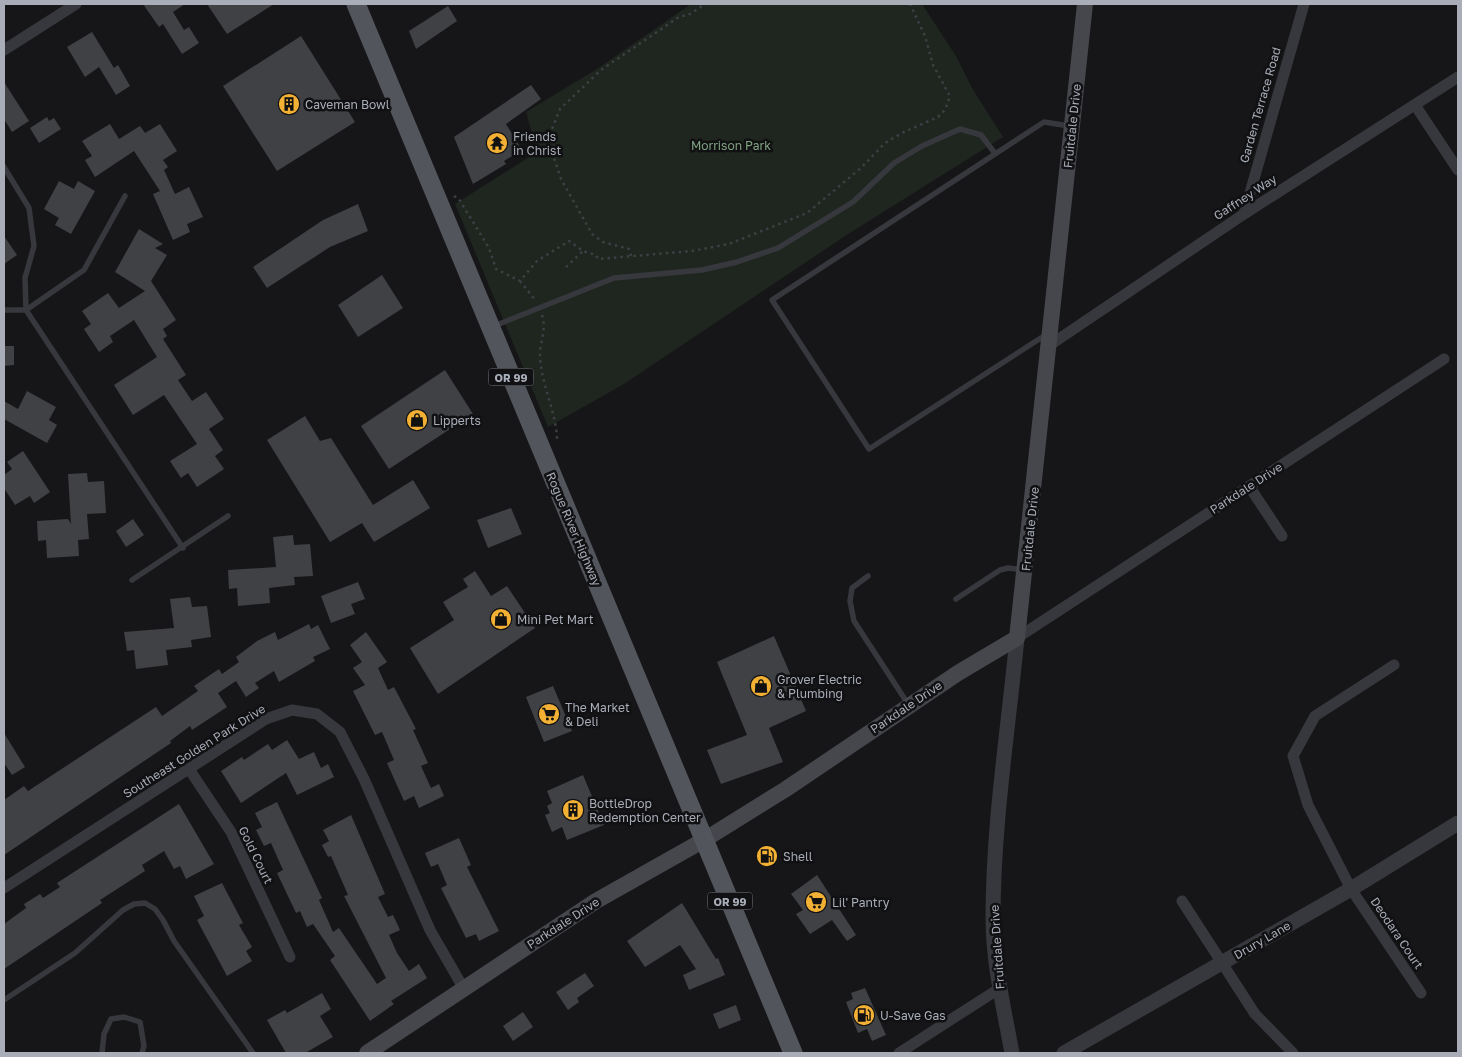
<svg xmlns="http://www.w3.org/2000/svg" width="1462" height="1057" font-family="'Golos Text',sans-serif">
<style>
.green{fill:#1e261f}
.building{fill:#404145}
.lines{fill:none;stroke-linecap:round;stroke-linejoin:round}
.path{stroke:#3d3f44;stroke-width:2.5;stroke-dasharray:2.5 4;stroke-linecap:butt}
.service{stroke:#37383d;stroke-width:5.5}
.minor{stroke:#37383d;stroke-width:11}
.tertiary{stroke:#37383d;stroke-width:15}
.secondary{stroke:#45474d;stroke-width:16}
.primary{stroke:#53555c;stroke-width:19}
.labels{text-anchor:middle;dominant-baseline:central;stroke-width:5;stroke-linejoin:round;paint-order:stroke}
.shield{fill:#111113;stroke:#7b7e86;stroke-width:1}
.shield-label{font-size:11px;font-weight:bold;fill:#a8adb8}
.poi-label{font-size:12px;fill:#a8adb8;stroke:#111113;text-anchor:start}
.street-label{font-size:12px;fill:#a8adb8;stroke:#111113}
.park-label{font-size:12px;fill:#7fa381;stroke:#111113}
</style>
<rect width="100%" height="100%" fill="#161618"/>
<polygon class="green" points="691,4 922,4 956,56 972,88 1003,137 845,236 624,384 548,427 455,204 537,152 526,112 597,69"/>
<g class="building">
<polygon points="143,4 185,4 173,12 184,30 189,27 199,43 182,54 163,24 159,27"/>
<polygon points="207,4 274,4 227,34"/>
<polygon points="448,6 457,21 416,49 409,31"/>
<polygon points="92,32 114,68 118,65 130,86 116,95 99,67 85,77 67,47"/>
<polygon points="301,36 355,122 277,171 223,86"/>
<polygon points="4,82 29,121 12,132 4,119"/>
<polygon points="531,85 541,99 506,124 522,150 504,161 506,164 473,184 454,137"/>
<polygon points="47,117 49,121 54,118 61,129 39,143 30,128"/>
<polygon points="110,124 119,139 140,126 145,133 160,124 177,151 163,160 168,167 164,170 175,194 189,187 203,217 187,224 190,232 173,240 153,194 160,191 134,151 95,177 85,160 92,156 82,141"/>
<polygon points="59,181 74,189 78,181 95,191 71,234 55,225 59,218 44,209"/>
<polygon points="358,204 368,231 330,247 267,288 253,267 323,220"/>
<polygon points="139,229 163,244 155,248 167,255 151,281 176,320 163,329 167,336 163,339 186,375 178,380 192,401 206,392 224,419 209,429 223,450 215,456 224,469 197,487 188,473 181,478 170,461 197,444 164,395 133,415 114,385 157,357 134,320 110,336 113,342 99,352 84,329 91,324 82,311 108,293 119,308 145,291 115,272"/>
<polygon points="4,236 17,255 4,264"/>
<polygon points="382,275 403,308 358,337 338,305"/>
<polygon points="4,346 14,346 14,365 4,366"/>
<polygon points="445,370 473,414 389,469 361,426"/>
<polygon points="27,391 56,407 49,420 57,425 47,443 4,419 4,401 18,409"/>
<polygon points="305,416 320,441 331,438 373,505 413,480 430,508 374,542 362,523 330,542 267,440"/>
<polygon points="23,451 50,492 34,503 30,496 15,505 4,488 4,475 12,469 7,462"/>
<polygon points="87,473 88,482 104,481 106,513 87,514 89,539 78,540 79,556 47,558 46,540 38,541 37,521 68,519 71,524 68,474"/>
<polygon points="511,508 522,534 488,548 477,520"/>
<polygon points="133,519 144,535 126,547 116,531"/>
<polygon points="293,535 294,545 310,544 313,576 294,577 295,585 269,588 270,603 238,606 237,588 229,589 228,570 276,567 273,537"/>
<polygon points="475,571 491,596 507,586 535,628 438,694 410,648 454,620 443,602 468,587 463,579"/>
<polygon points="358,582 365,599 351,604 355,614 331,623 321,596"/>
<polygon points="190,597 192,607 207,606 211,637 191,640 192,647 166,650 168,665 136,669 134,650 127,651 124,632 174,628 170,599"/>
<polygon points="309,624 311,629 318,625 330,649 313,657 315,661 279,682 274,671 255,683 259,688 246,697 236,681 218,693 227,707 192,730 190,726 170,741 171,743 4,855 4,800 24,786 28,791 156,707 162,716 198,691 194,686 219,669 222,674 239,662 236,657 257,641 275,632 278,640"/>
<polygon points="366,632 387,662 378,668 388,690 394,687 416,729 413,730 428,763 421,766 431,788 439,784 444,796 419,808 414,796 404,801 387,763 394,760 382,732 375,735 353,691 365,685 353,668 362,662 350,645"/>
<polygon points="774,636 806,711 769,728 783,762 721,784 707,750 747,735 717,662"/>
<polygon points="553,686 572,731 544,742 526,697"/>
<polygon points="4,733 25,767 12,775 4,763"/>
<polygon points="287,740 299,759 314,752 321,768 328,764 334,777 297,795 286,773 241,803 221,771 242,757 244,760 268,744 272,750"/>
<polygon points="583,775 604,825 567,840 562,827 552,832 545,815 550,813 547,806 552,803 547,791"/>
<polygon points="277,802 322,898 319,900 333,932 339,928 377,984 386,978 344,896 348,895 331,856 328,857 322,845 329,841 323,830 351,815 385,894 378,897 388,917 393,915 400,930 389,935 397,953 409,971 419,964 427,978 391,1001 394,1004 370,1021 330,960 335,956 313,924 307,927 300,911 296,913 277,873 283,870 271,843 264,846 256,830 262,827 255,813"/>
<polygon points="179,804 214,864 186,879 180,866 174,869 164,851 142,865 145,871 100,900 102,903 4,969 4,924 26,908 24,904 40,894 43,898 60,887 57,883"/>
<polygon points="459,838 471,865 467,867 499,931 479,941 476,934 466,938 441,888 447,885 438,864 431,867 425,853"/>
<polygon points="817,875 856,935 847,941 832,920 810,934 796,914 803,910 791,894"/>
<polygon points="222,883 243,923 239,925 252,947 246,951 252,961 227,976 197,920 204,916 194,896"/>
<polygon points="682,903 716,959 718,958 725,975 689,990 683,975 696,969 680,945 645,967 627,941"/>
<polygon points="585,973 594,986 577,998 579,1002 568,1010 556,992"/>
<polygon points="865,988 886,1035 872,1041 867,1029 858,1033 846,1002 853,999 851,993"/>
<polygon points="322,993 331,1009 320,1016 333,1037 305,1053 286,1053 267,1020 285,1010 287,1013"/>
<polygon points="736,1005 741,1020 719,1029 713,1014"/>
<polygon points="523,1012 533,1027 513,1041 503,1026"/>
</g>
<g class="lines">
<g class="path">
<polyline points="454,196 459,199 489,248 496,269 520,281 537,261 569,241 583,251 596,255 598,259 692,251 729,244 807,213 861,168 885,143 904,132 938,117 945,110 950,96 933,65 925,36 910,4"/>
<polyline points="631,256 629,249 603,242 592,234 561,179 554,158 552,129 560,109 601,70 679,17 690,14 705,4"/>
<polyline points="566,267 583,251"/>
<polyline points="520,281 536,301"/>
<path d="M542 315C547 329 539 344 540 358 542 386 556 412 557 439"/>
</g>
<g class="service">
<polyline points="4,167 29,208 34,246 25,278 26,310 183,548"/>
<polyline points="4,310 26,310 84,270 125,196"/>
<polyline points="494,326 614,278 702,270 737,262 778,248 853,202 894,163 922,146 960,129 981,135 994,152"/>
<polyline points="1047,334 869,449 772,300 1044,122 1069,126"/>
<polyline points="868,576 852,588 850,601 854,621 908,704"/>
<polyline points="132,580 228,516"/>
<polyline points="956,599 1000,570 1008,568 1023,570"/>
<polyline points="4,1000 75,953 123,910 134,904 145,903 155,909 163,920 174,941 253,1053"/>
<polyline points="102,1053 104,1034 111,1019 124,1017 140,1022 144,1046 142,1053"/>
</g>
<g class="minor">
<polyline points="4,50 76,4"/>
<polyline points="1415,105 1458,170"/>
<polyline points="1244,214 1304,4"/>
<polyline points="1050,345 1244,214 1458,77"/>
<polyline points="1249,486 1282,536"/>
<polyline points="1017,638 1444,359"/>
<polyline points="1394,665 1315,716 1293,756 1308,805 1351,889 1421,993"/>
<polyline points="189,769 231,832 290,957"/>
<polyline points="4,888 266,719 292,710 317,714 340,732 364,779 430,930 464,989"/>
<polyline points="1182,901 1255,1014 1293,1053"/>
<polyline points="899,1053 1000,988"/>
</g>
<g class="tertiary">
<path d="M1012 1053C1004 1009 993 963 993 918 993 825 1008 731 1017 638"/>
<polyline points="1064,1053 1351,889 1458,823"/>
</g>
<polyline class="secondary" points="367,1053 596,901 704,840 786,789 958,673 1017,638 1085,4"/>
<polyline class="primary" points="356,4 793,1053"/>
</g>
<defs>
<g id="building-disc" transform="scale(1.125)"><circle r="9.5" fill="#f2b134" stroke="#111113"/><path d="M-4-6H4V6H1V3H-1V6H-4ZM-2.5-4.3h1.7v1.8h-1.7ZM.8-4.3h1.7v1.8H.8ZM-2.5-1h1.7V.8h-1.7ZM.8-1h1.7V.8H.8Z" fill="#111"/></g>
<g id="temple-disc" transform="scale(1.125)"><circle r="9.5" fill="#f2b134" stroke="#111113"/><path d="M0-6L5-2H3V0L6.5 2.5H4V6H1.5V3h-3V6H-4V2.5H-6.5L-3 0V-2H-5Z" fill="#111"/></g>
<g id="shop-disc" transform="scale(1.125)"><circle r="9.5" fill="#f2b134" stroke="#111113"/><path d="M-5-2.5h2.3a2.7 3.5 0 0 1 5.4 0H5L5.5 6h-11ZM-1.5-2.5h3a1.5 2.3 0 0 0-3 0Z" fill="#111"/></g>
<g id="supermarket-disc" transform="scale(1.125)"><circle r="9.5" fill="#f2b134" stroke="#111113"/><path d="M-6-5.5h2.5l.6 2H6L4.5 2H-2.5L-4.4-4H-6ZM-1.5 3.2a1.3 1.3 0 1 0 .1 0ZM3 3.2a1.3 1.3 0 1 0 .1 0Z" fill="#111"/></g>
<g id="fuel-disc" transform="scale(1.125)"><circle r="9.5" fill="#f2b134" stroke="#111113"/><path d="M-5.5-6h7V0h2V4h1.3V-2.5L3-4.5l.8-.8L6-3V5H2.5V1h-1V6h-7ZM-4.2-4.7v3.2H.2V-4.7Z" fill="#111"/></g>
</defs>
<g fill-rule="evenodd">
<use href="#building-disc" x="289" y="104"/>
<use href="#temple-disc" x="497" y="143"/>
<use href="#shop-disc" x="417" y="420"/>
<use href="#shop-disc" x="501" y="619"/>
<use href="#shop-disc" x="761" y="686"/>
<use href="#supermarket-disc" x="549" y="714"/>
<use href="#building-disc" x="573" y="810"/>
<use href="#fuel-disc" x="767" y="856"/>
<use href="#supermarket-disc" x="816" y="902"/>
<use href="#fuel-disc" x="864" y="1015"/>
</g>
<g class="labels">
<g class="shield">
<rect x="488.5" y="368.5" width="45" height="17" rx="4"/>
<rect x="707.5" y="892.5" width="45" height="17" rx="4"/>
</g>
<g class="shield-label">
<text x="511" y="377">OR 99</text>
<text x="730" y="901">OR 99</text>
</g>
<g class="poi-label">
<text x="305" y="104">Caveman Bowl</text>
<text x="513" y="136">Friends<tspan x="513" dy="14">in Christ</tspan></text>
<text x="433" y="420">Lipperts</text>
<text x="517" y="619">Mini Pet Mart</text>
<text x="777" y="679">Grover Electric<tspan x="777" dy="14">&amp; Plumbing</tspan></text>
<text x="565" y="707">The Market<tspan x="565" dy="14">&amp; Deli</tspan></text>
<text x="589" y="803">BottleDrop<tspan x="589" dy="14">Redemption Center</tspan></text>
<text x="783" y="856">Shell</text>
<text x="832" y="902">Lil' Pantry</text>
<text x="880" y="1015">U-Save Gas</text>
</g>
<g class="street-label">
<text transform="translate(1260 105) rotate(-74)">Garden Terrace Road</text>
<text transform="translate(1072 126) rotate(-84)">Fruitdale Drive</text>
<text transform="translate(1245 197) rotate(-33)">Gaffney Way</text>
<text transform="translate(1246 488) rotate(-33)">Parkdale Drive</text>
<text transform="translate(574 529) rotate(67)">Rogue River Highway</text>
<text transform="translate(1030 529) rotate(-84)">Fruitdale Drive</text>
<text transform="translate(906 707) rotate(-34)">Parkdale Drive</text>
<text transform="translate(194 751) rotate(-32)">Southeast Golden Park Drive</text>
<text transform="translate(256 855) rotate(64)">Gold Court</text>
<text transform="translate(563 923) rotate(-33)">Parkdale Drive</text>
<text transform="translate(1397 933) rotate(56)">Deodara Court</text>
<text transform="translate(1262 940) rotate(-30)">Drury Lane</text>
<text transform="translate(997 947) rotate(-94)">Fruitdale Drive</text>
</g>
<g class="park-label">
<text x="731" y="145">Morrison Park</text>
</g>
</g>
<rect width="1462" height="1057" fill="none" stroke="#a8adb8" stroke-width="10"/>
</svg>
